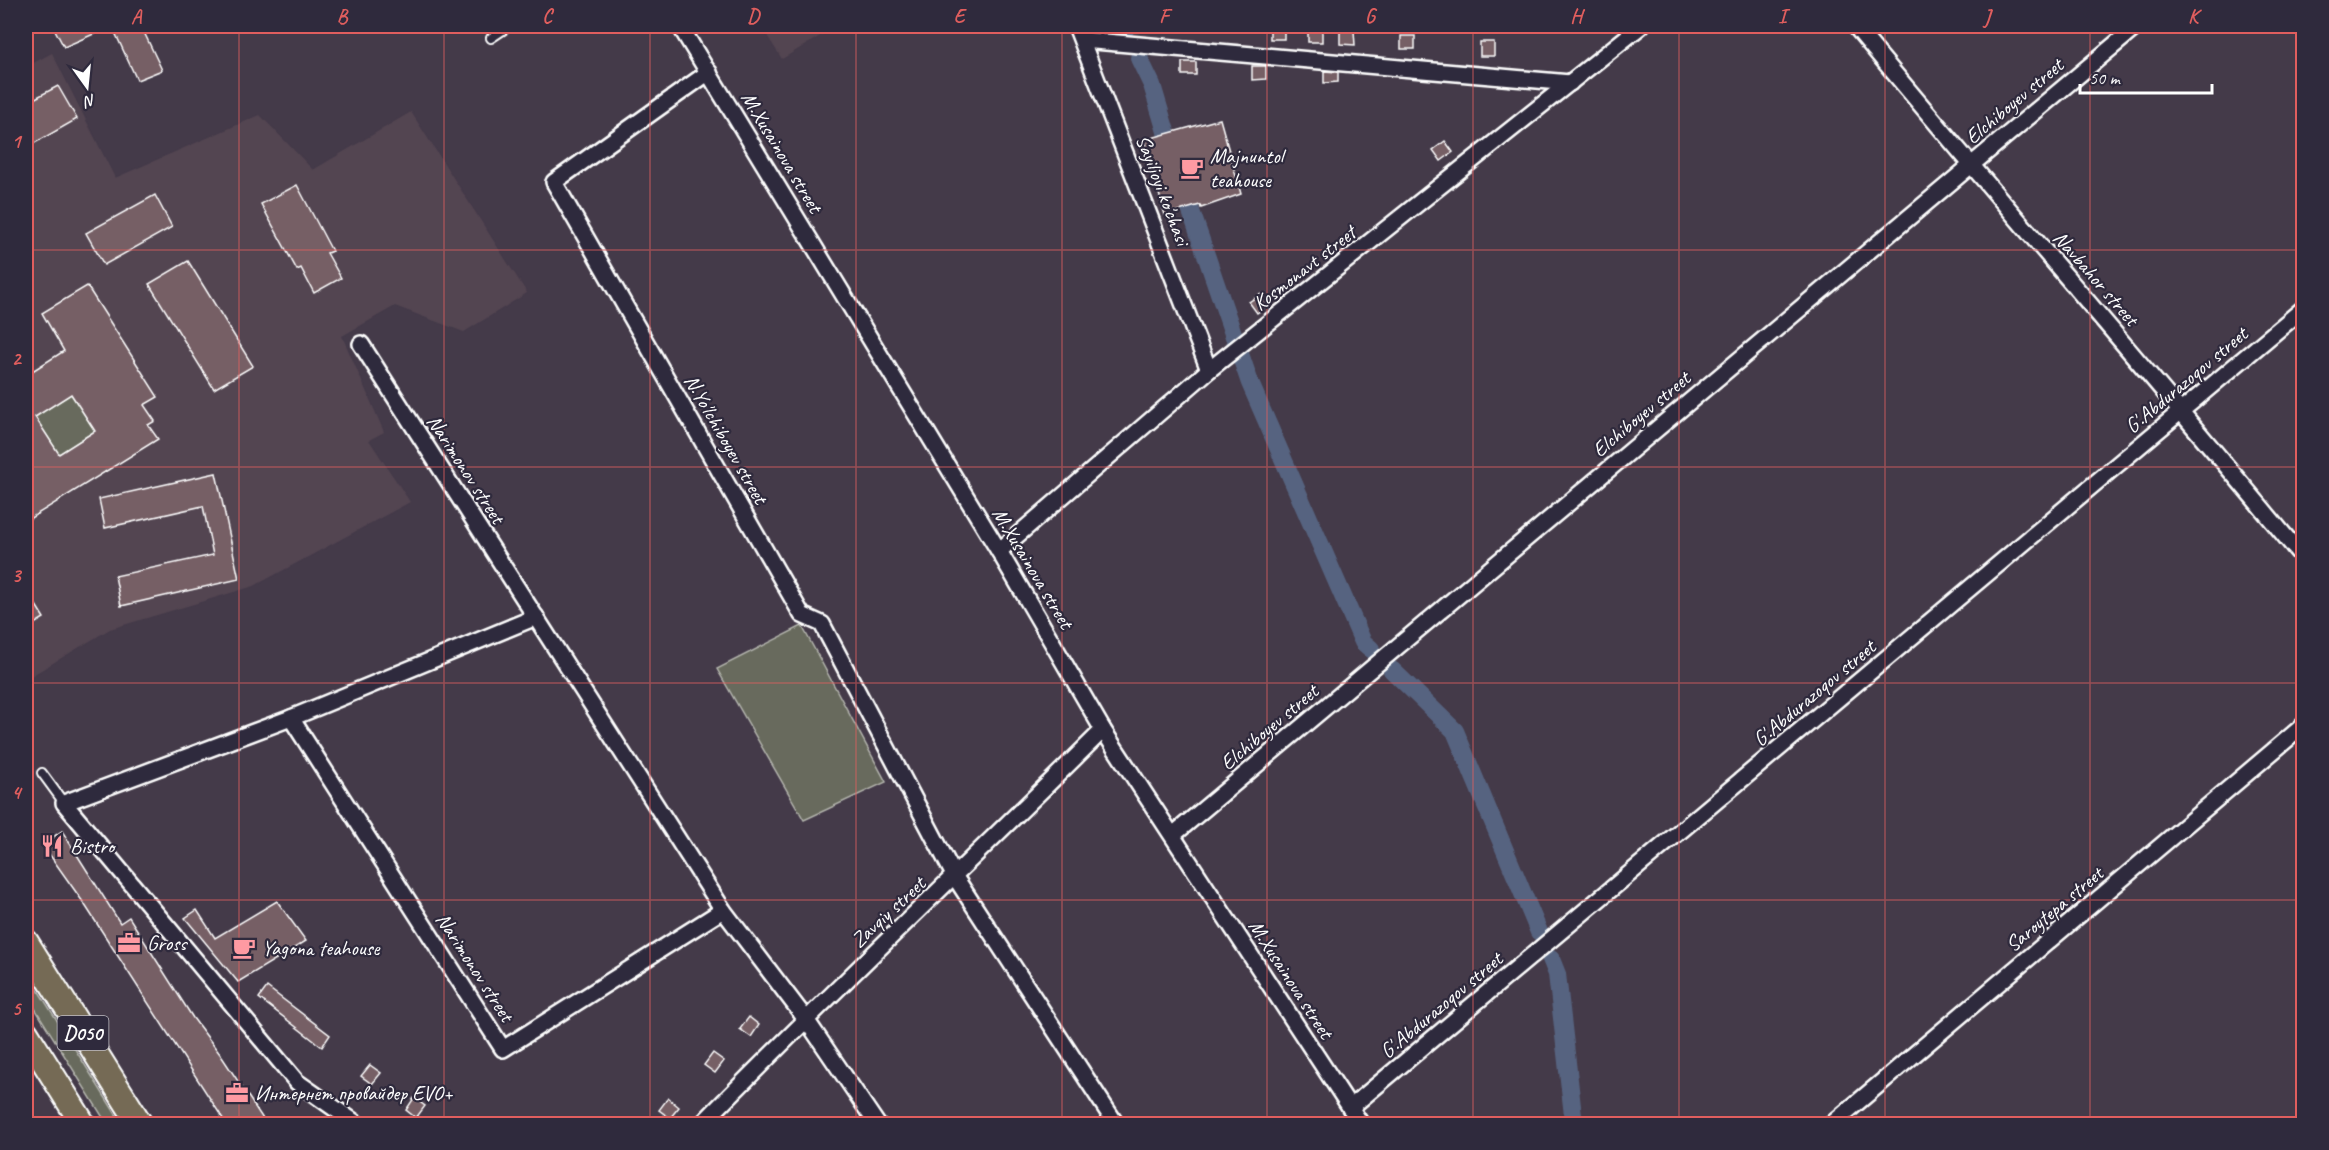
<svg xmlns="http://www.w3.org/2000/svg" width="2329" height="1150" font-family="Caveat,sans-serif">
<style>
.built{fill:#534551}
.green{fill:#686b5d;stroke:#b4b5ae;stroke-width:1.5}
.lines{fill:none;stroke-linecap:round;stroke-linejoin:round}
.canal{stroke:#566480;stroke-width:18}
.building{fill:#765e65;stroke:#fff;stroke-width:1.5;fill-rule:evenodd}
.lane-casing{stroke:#fff;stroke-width:12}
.street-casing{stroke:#fff;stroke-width:20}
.primary-casing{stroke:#fff;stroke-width:28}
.lane{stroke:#2f2a3d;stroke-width:8}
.street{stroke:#2f2a3d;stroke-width:15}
.primary{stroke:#746b55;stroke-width:24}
.grid{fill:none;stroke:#e05e5e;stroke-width:1.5;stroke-opacity:0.55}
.labels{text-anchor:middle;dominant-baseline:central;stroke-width:4.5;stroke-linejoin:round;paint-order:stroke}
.shield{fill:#2f2a3d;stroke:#c1bfc5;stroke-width:1.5}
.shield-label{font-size:20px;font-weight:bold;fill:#fff}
.street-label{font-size:21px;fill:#fff;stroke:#2f2a3d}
.poi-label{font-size:21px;fill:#fff;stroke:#2f2a3d;text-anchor:start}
.neatline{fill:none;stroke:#e05e5e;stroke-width:2}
.grid-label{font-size:20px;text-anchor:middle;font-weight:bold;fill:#e05e5e}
</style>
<rect width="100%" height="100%" fill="#443a49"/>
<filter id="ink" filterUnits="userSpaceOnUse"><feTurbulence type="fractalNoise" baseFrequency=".0167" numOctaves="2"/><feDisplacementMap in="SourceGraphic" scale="12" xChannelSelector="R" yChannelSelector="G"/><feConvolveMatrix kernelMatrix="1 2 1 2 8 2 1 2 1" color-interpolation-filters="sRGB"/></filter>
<g filter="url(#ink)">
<g class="built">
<polygon points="761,26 837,26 782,59"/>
<polygon points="52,53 115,178 260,115 313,170 411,112 527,293 464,332 395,306 342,336 384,432 369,440 410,502 254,586 110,629 26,679 26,67"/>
</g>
<g class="green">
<polygon points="71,394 95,431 59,454 35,417"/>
<polygon points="802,626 886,782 804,820 717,669"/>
<polygon points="26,971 122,1124 107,1124 26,994"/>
</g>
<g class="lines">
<g class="canal">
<polyline points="1123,26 1125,30"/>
<polyline points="1139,58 1152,85 1173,155"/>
<polyline points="1182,185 1250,383 1363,642 1371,649"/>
<polyline points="1392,670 1455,731 1539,932"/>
<polyline points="1551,959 1557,974 1574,1124"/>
</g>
</g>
<g class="building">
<polygon points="53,26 141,26 162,70 137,80 112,26 64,47"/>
<rect x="1270" y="26" width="14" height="13"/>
<rect x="1308" y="29" width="14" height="13"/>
<polygon points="1340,31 1354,31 1355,45 1340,44"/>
<rect x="1401" y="36" width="14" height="13"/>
<rect x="1480" y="42" width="14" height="14"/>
<rect x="1182" y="62" width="14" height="13"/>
<polygon points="1252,66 1266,66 1266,79 1252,80"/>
<polygon points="1324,71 1338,72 1338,82 1324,83"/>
<polygon points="58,86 77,119 26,148 26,103"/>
<polygon points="1220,119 1241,194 1201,208 1200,205 1165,215 1144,140"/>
<polygon points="1445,141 1453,152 1441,161 1433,150"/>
<polygon points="297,185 332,251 327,253 341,278 314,293 301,268 297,270 261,204"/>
<polygon points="155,195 172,227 104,265 86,233"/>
<polygon points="188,261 253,366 214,389 149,284"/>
<path d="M87 286 158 397 144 405 155 421 148 425 158 439 26 521V375L64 351 42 313ZM71 394 95 431 59 454 35 417Z"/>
<polygon points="1261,294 1269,304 1257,313 1249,302"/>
<polygon points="216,473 239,579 121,606 115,576 213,555 203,506 105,528 99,499"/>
<polygon points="26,589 44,618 26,629"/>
<polygon points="62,831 120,923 129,917 193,1018 220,1054 267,1125 227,1125 83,902 42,844"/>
<polygon points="277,901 306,941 238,982 185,918 197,910 215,938"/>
<polygon points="267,987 330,1035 322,1047 259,998"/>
<polygon points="749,1017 759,1025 751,1037 740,1029"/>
<polygon points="713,1053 724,1061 715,1073 704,1065"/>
<polygon points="370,1065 381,1073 372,1084 361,1076"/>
<polygon points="414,1098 425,1106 416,1118 406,1110"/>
<polygon points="668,1098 679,1107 670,1118 659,1110"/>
</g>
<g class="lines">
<g class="lane-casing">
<g id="lane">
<polyline points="491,38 509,26"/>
<polyline points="42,773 64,803"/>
</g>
</g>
<g class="street-casing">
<g id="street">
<polyline points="680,26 999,551 1103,730 1361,1124"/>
<polyline points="1076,26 1209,370"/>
<path d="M1855 26C2003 205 2156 379 2304 559"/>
<polyline points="1083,40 1570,83"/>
<polyline points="709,72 554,182 802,615 822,624 955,877 1116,1124"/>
<polyline points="361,344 723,910 805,1018 877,1124"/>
<polyline points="999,551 1209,370 1641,26"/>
<polyline points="291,718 503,1049 723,910"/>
<polyline points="1173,835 2137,26"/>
<polyline points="1350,1108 2304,308"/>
<polyline points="357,1124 297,1082 64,803 291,718 536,617"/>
<path d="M702 1124C833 990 970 862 1103 730"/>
<polyline points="1832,1124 2304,725"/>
</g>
</g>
<g class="primary-casing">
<g id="primary">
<polyline points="26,942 140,1124"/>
<polyline points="26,1033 83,1124"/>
</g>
</g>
<use href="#lane" class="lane"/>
<use href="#street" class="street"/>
<use href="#primary" class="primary"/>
</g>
</g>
<path class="grid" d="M239 26V1124M444 26V1124M650 26V1124M856 26V1124M1062 26V1124M1267 26V1124M1473 26V1124M1679 26V1124M1885 26V1124M2090 26V1124M26 250H2304M26 467H2304M26 683H2304M26 900H2304"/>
<defs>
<g id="cafe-bare" transform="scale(1.8)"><path d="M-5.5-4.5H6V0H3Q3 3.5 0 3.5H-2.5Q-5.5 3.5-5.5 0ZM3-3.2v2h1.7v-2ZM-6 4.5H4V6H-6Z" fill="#ff9aa2" stroke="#2f2a3d" stroke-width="2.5" paint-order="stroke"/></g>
<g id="restaurant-bare" transform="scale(1.8)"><path d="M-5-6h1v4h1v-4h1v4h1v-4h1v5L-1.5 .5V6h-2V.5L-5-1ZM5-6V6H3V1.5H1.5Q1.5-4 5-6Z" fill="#ff9aa2" stroke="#2f2a3d" stroke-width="2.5" paint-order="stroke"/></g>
<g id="office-bare" transform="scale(1.8)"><path d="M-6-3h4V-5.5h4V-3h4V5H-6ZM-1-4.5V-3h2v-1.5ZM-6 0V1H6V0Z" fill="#ff9aa2" stroke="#2f2a3d" stroke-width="2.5" paint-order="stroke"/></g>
</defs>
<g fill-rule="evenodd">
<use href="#cafe-bare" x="1192" y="168"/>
<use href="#restaurant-bare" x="52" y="846"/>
<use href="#office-bare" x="129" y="943"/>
<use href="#cafe-bare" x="244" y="948"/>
<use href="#office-bare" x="237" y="1093"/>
</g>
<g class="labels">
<rect class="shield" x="57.5" y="1016" width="51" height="34" rx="4.5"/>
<g class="shield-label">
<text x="83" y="1033">D050</text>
</g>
<g class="street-label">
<text transform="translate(2014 101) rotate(-40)">Elchiboyev street</text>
<text transform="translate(782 152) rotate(59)">M.Xusainova street</text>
<text transform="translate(1163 190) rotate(69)">Sayiljoyi ko'chasi</text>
<text transform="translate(1304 268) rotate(-38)">Kosmonavt street</text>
<text transform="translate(2096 278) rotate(49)">Navbahor street</text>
<text transform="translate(2186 380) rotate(-40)">G'.Abdurazoqov street</text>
<text transform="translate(1641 414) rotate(-40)">Elchiboyev street</text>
<text transform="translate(726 439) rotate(60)">N.Yo'lchiboyev street</text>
<text transform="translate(466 469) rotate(57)">Narimonov street</text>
<text transform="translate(1033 568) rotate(59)">M.Xusainova street</text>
<text transform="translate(1814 693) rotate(-40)">G'.Abdurazoqov street</text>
<text transform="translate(1269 727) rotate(-40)">Elchiboyev street</text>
<text transform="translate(2054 909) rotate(-40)">Saroytepa street</text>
<text transform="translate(888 912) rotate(-43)">Zavqiy street</text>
<text transform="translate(475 967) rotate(57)">Narimonov street</text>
<text transform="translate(1291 979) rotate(57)">M.Xusainova street</text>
<text transform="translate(1441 1005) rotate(-40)">G'.Abdurazoqov street</text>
</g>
<g class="poi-label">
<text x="1210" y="156">Majnuntol<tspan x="1210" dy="24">teahouse</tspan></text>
<text x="70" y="846">Bistro</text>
<text x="147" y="943">Gross</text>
<text x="262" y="948">Yagona teahouse</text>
<text x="255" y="1093">Интернет провайдер EVO+</text>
</g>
</g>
<rect width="2329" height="1150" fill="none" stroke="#2f2a3d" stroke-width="66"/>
<g transform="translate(87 87) rotate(165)" stroke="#2f2a3d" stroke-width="4.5" paint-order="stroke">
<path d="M0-4.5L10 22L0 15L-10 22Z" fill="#ffffff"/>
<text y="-9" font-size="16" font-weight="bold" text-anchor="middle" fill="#ffffff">N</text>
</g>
<path d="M2080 84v9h132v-9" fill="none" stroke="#ffffff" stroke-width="3"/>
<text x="2089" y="84" font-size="18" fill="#ffffff" stroke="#2f2a3d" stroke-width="4.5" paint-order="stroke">50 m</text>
<rect x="33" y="33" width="2263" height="1084" class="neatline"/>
<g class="grid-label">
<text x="136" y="23">A</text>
<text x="342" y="23">B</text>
<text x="547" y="23">C</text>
<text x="753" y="23">D</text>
<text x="959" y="23">E</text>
<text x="1164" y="23">F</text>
<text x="1370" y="23">G</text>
<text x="1576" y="23">H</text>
<text x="1782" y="23">I</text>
<text x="1987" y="23">J</text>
<text x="2193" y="23">K</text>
<text x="16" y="148">1</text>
<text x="16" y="365">2</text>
<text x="16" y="582">3</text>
<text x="16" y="799">4</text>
<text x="16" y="1015">5</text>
</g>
</svg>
